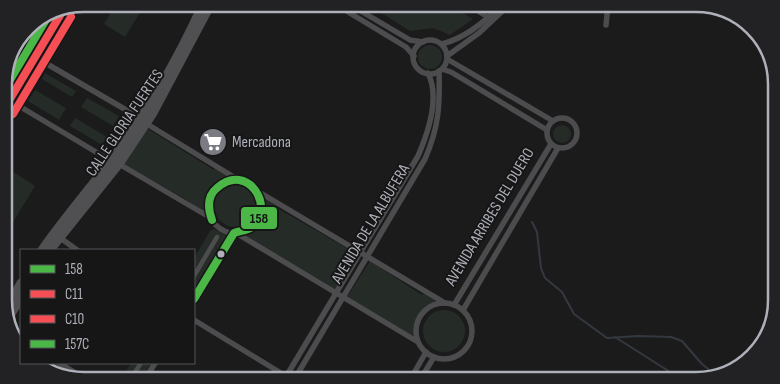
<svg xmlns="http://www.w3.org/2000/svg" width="780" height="384" font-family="'Sofia Sans Condensed',sans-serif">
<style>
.built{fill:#28282a}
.green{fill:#252b26}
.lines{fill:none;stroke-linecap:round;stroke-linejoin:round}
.stream{stroke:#343940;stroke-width:2}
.pedestrian{stroke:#4c4c4e;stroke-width:4.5}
.minor{stroke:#4c4c4e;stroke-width:5.5}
.secondary{stroke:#505053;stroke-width:9}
.bus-1-casing{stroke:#161617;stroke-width:11}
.bus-2-casing{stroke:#161617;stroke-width:11}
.bus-3-casing{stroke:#161617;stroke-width:11}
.bus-4-casing{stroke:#161617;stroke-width:11}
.bus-1{stroke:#4ab747;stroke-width:8}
.bus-2{stroke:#f64e55;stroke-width:8}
.bus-3{stroke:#f64e55;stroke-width:8}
.bus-4{stroke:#4ab747;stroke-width:8}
.bus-dot{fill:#afb1ba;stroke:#161617;stroke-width:2}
.labels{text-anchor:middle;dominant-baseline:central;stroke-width:4;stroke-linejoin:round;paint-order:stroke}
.street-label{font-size:16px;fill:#afb1ba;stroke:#161617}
.poi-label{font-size:16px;fill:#afb1ba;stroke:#161617;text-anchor:start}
.rim{fill:none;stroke:#afb1ba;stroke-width:2.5}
.line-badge{stroke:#161617;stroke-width:2}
.pale-badge-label{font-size:14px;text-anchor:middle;font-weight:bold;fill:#111}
</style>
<rect width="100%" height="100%" fill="#1b1b1c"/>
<polygon class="built" points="46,18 29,46 22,41 31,24"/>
<g class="green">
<polygon points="116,4 145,4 125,37 104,24"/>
<polygon points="367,4 447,4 473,19 450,35 433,28 410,31"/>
<polygon points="22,41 29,46 4,88 4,79"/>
<circle cx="430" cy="57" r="12"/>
<polygon points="45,73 76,91 72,97 42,79"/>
<polygon points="35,90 66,108 59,120 28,101"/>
<polygon points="87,98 119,116 113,126 81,107"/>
<polygon points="75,118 107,137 102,145 70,126"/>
<circle cx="562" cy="134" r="9"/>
<path d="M148 129 214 170 215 168 230 177C211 182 205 196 207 214L182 197 123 164Z"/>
<polygon points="12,171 35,186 4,237 4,184"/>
<circle cx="235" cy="206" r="21"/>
<path d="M264 197 278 206 277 208 357 254 335 291 325 283 242 235C258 228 268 215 264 197Z"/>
<polygon points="214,229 228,236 194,293 194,258 210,231"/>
<path d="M370 261 422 295 424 293 438 302C422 307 411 321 416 338L347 297Z"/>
<circle cx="444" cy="331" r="21"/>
<polygon points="131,363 151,363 141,380 121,380"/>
</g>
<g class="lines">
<g class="stream">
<polyline points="532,222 537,232 541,268 545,278 562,292 574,314 607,338 638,336 671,337 682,341 701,363 715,375"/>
<polyline points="615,337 670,372"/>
</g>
<g class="pedestrian">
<polyline points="15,56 30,65"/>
<polyline points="4,85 15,91"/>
<polyline points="194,276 217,237"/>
<polyline points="130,380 141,363"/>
</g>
<g class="minor">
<polyline points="335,4 406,47 414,56"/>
<polyline points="349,4 410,40 423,42"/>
<polyline points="466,4 488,17"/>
<polyline points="606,25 608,4"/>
<circle cx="430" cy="57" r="17"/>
<path d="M442 44C465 38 486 21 502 4"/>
<polyline points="447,56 479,33 510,4"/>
<polyline points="35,57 140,118"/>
<polyline points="447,59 553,121"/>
<polyline points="442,69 451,72 547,130"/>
<polyline points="9,100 111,161"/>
<polyline points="4,109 62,12"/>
<circle cx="562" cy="133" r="15"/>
<polyline points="147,124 237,179"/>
<polyline points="119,164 211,218"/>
<circle cx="235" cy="206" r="27"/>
<polyline points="259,192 445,303"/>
<polyline points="236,233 418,342"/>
<polyline points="59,237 77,250"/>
<polyline points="194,299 234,233"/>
<circle cx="444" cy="331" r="28"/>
<polyline points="454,305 551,144"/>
<polyline points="463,310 558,148"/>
<polyline points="194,320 289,378"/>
<polyline points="15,337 21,340"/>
<polyline points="43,363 65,376"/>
<polyline points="59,363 88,380"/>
<polyline points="145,380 155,363"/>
<path d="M284 380 418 156C428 133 440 97 428 73"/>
<path d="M294 380 425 159C439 127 440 105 439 71"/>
<polyline points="410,380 426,352"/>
<polyline points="420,380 434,357"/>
</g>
<g class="secondary">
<path d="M42 250C63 220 87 192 110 162 146 114 178 59 203 4"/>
<polyline points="50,250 119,164 153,113 211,4"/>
<polyline points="5,311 21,283"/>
<polyline points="8,319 21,297"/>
<polyline points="11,326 11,327"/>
</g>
<g class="bus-1-casing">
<path id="bus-1" d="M194 299 234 233C240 231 248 230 252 227 276 208 248 161 217 188 207 196 208 209 212 220"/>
</g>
<g class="bus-2-casing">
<polyline id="bus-2" points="4,109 62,12"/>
</g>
<g class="bus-3-casing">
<polyline id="bus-3" points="13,114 71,17"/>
</g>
<g class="bus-4-casing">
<polyline id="bus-4" points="4,90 47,18"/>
</g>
<use href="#bus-1" class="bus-1"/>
<use href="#bus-2" class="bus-2"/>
<use href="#bus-3" class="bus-3"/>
<use href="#bus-4" class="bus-4"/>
</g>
<defs>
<g id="supermarket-disc" transform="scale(1.4375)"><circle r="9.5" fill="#7b7c83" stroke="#161617"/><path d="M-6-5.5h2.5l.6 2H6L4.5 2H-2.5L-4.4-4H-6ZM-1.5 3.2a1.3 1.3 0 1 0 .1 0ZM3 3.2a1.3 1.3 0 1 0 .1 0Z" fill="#fff"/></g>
</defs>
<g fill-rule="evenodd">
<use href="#supermarket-disc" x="213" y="142"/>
</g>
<circle class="bus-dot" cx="221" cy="254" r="4.5"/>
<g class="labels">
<g class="street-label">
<text transform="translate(125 123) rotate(-56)">CALLE GLORIA FUERTES</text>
<text transform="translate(490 217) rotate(-59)">AVENIDA ARRIBES DEL DUERO</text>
<text transform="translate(371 224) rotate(-59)">AVENIDA DE LA ALBUFERA</text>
</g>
<g class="poi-label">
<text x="232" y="142">Mercadona</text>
</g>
</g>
<path d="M0 0H780V384H0ZM84 12H696A72 72 0 0 1 768 84V300A72 72 0 0 1 696 372H84A72 72 0 0 1 12 300V84A72 72 0 0 1 84 12Z" fill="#222224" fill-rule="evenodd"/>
<path class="rim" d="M84 12H696A72 72 0 0 1 768 84V300A72 72 0 0 1 696 372H84A72 72 0 0 1 12 300V84A72 72 0 0 1 84 12Z"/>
<rect class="line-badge" x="240" y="206" width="38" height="24" rx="5" fill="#4ab747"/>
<g class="pale-badge-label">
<text x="259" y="223">158</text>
</g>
<rect x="20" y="249" width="175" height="115" fill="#161617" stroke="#535458"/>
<rect x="30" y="265" width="25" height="8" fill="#4ab747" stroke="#535458"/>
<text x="65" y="274" font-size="15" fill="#afb1ba">158</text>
<rect x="30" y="290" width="25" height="8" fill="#f64e55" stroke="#535458"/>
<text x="65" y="299" font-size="15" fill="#afb1ba">C11</text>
<rect x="30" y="315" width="25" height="8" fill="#f64e55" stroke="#535458"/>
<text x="65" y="324" font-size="15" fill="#afb1ba">C10</text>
<rect x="30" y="340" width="25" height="8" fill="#4ab747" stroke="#535458"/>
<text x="65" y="349" font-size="15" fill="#afb1ba">157C</text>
</svg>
